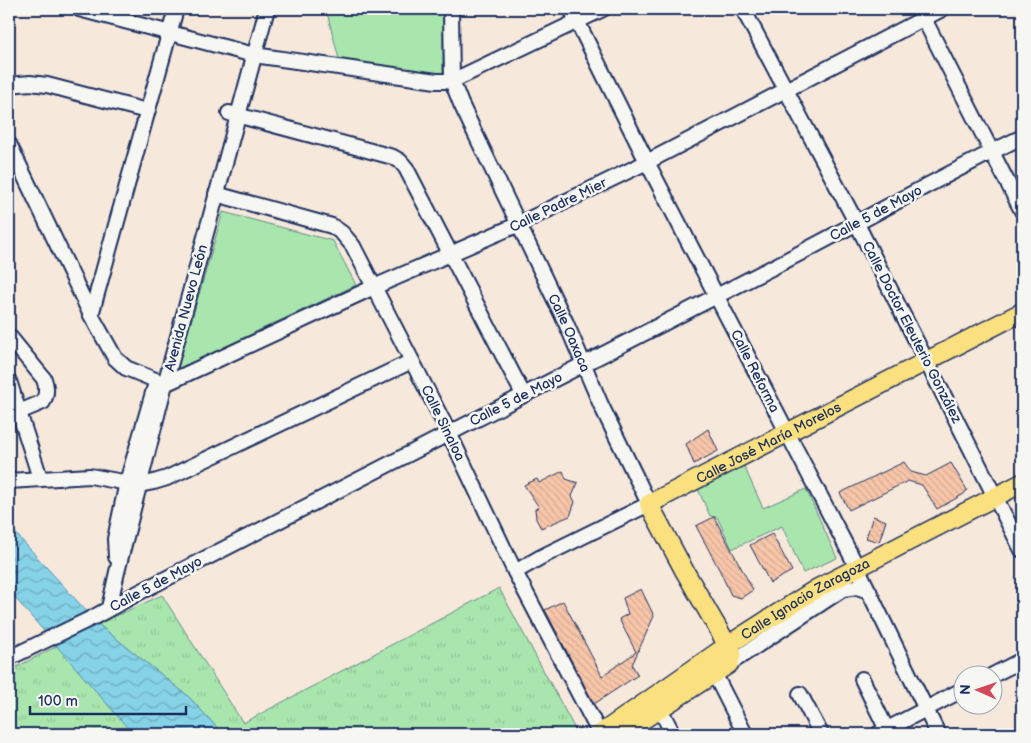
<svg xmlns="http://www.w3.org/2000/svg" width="1031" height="743" font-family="'Balsamiq Sans',sans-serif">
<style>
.grass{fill:url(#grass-tufts);stroke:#628a86}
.park{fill:#a9e6ad;stroke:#628a86}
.water{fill:url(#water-waves);stroke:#5b91b0}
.building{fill:url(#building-back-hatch);stroke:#1b2f5e}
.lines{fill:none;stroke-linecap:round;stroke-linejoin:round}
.minor-casing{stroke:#1b2f5e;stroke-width:18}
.major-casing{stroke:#1b2f5e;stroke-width:21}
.minor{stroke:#f6f6f2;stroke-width:14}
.major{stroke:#fbe080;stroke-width:18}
.labels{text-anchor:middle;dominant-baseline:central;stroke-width:5;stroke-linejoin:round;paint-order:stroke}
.street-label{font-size:14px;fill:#1b2f5e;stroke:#f6f6f2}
</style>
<defs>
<pattern id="grass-tufts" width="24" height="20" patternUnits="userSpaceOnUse" patternTransform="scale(1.25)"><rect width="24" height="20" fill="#a9e6ad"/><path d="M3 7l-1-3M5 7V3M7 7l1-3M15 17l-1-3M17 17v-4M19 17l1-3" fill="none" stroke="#91c697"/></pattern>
<pattern id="water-waves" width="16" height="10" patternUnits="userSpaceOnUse" patternTransform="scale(1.25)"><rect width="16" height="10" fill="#86d2e6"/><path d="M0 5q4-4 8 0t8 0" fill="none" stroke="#6dabbe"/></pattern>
<pattern id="building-back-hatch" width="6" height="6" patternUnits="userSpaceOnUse" patternTransform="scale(1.25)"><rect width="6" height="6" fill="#f8c6a9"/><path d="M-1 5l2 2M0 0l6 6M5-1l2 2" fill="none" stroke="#d4aa94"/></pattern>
</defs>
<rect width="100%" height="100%" fill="#f7e8dc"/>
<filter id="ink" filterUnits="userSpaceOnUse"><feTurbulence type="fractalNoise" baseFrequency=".02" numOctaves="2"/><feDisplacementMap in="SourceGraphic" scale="10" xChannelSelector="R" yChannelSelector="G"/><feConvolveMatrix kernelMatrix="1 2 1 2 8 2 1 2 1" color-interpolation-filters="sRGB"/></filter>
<g filter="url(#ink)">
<g class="grass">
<polygon points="499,588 576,731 571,734 223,734 188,696 98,624 162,595 243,723"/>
<polygon points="57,646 137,734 9,734 9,671"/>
</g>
<g class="park">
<polygon points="326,9 443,9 443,75 347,63 339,59"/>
<polygon points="223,212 333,241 356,285 268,326 177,370"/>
<polygon points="744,466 763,508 806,489 837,558 803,573 782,526 732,549 717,517 710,516 697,487"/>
</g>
<polygon class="water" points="9,526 98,624 188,696 223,734 133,734 9,591"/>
<g class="building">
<polygon points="708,429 718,451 694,464 686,444"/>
<polygon points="904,462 911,472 926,476 951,463 967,490 964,494 937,509 922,485 908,481 849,510 840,493"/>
<polygon points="563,471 566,479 578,483 572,496 575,502 570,516 541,528 536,519 535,509 539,507 524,485 537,479 539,483"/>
<polygon points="873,516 886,521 879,542 866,538"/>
<polygon points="714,517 753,590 741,598 731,595 720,571 696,526"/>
<polygon points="772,534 792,571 770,583 750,545"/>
<polygon points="641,589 654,616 632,665 638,675 594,704 545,610 563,601 602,676 636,652 619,619 628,614 623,598"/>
</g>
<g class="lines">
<g class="minor-casing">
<g id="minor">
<polyline points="79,9 254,55 436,81 452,81 603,9"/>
<path id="s1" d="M451 9 452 81 461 104 566 323 601 405 649 504 541 557 515 572"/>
<polyline points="571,9 647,162 857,567 938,734"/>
<polyline points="743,9 857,224 1022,550"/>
<polyline points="919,9 1022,211"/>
<polyline points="9,85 30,83 47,85 147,111"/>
<polyline points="229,113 393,157 400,161 406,168 523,394"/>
<polyline points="9,144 91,315 115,358 126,368 165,384 374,287 519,224 647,162 942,9"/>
<polyline points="216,194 332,226 342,233 353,246 449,433 515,572 600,734"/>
<polyline points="91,315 176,9"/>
<path d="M9 336 44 379C47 388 47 394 43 402L19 412"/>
<polyline points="9,381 40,478"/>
<polyline points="9,481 90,476 139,485 154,482 167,478 412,361"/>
<polyline points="116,557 115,539 127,482 155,386"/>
<polyline points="109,608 117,572 165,384 267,9"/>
<path d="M9 658 94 617 136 594C352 483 567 373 783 262 863 221 941 176 1022 137"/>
<polyline points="729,664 843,589 857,587 869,591"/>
<polyline points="714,673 745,734"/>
<polyline points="991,676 1022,660"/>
<polyline points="862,679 887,730"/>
<polyline points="800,694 821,734"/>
<polyline points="656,701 673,734"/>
<polyline points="878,734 964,689"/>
</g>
</g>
<g class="major-casing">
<g id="major">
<path id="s2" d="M600 734 728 645 816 589 1022 483"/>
<path id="s3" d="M621 734 729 664 732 653 684 570 649 504 1022 312"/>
</g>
</g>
<use href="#minor" class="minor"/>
<use href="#major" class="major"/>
</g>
</g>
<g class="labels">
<g class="street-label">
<text transform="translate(558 205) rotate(-26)">Calle Padre Mier</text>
<text transform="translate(876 213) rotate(-28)">Calle 5 de Mayo</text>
<text transform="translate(186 308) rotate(-75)">Avenida Nuevo León</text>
<text transform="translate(912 332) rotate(63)">Calle Doctor Eleuterio González</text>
<text stroke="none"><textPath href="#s1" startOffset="350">Calle Oaxaca</textPath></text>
<text transform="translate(755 371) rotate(63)">Calle Reforma</text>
<text transform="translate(516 399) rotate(-27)">Calle 5 de Mayo</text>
<text transform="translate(443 423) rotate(64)">Calle Sinaloa</text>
<text stroke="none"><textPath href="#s3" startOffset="445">Calle José María Morelos</textPath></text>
<text transform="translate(156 584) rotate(-28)">Calle 5 de Mayo</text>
<text stroke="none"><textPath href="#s2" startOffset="246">Calle Ignacio Zaragoza</textPath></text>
</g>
</g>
<rect width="1031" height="743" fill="none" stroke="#f6f6f2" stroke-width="30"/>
<rect x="15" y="15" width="1001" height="713" fill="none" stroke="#1b2f5e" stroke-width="2" filter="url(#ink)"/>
<g transform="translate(978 690) rotate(272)"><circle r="24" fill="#f6f6f2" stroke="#9ea6b7"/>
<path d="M0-4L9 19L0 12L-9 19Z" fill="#d1495b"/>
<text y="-8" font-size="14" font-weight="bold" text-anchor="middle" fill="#1b2f5e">N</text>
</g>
<path d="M30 706v8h156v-8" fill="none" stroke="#1b2f5e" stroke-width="2.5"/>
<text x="38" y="706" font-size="15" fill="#1b2f5e" stroke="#f6f6f2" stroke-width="4" paint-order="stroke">100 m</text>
</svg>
